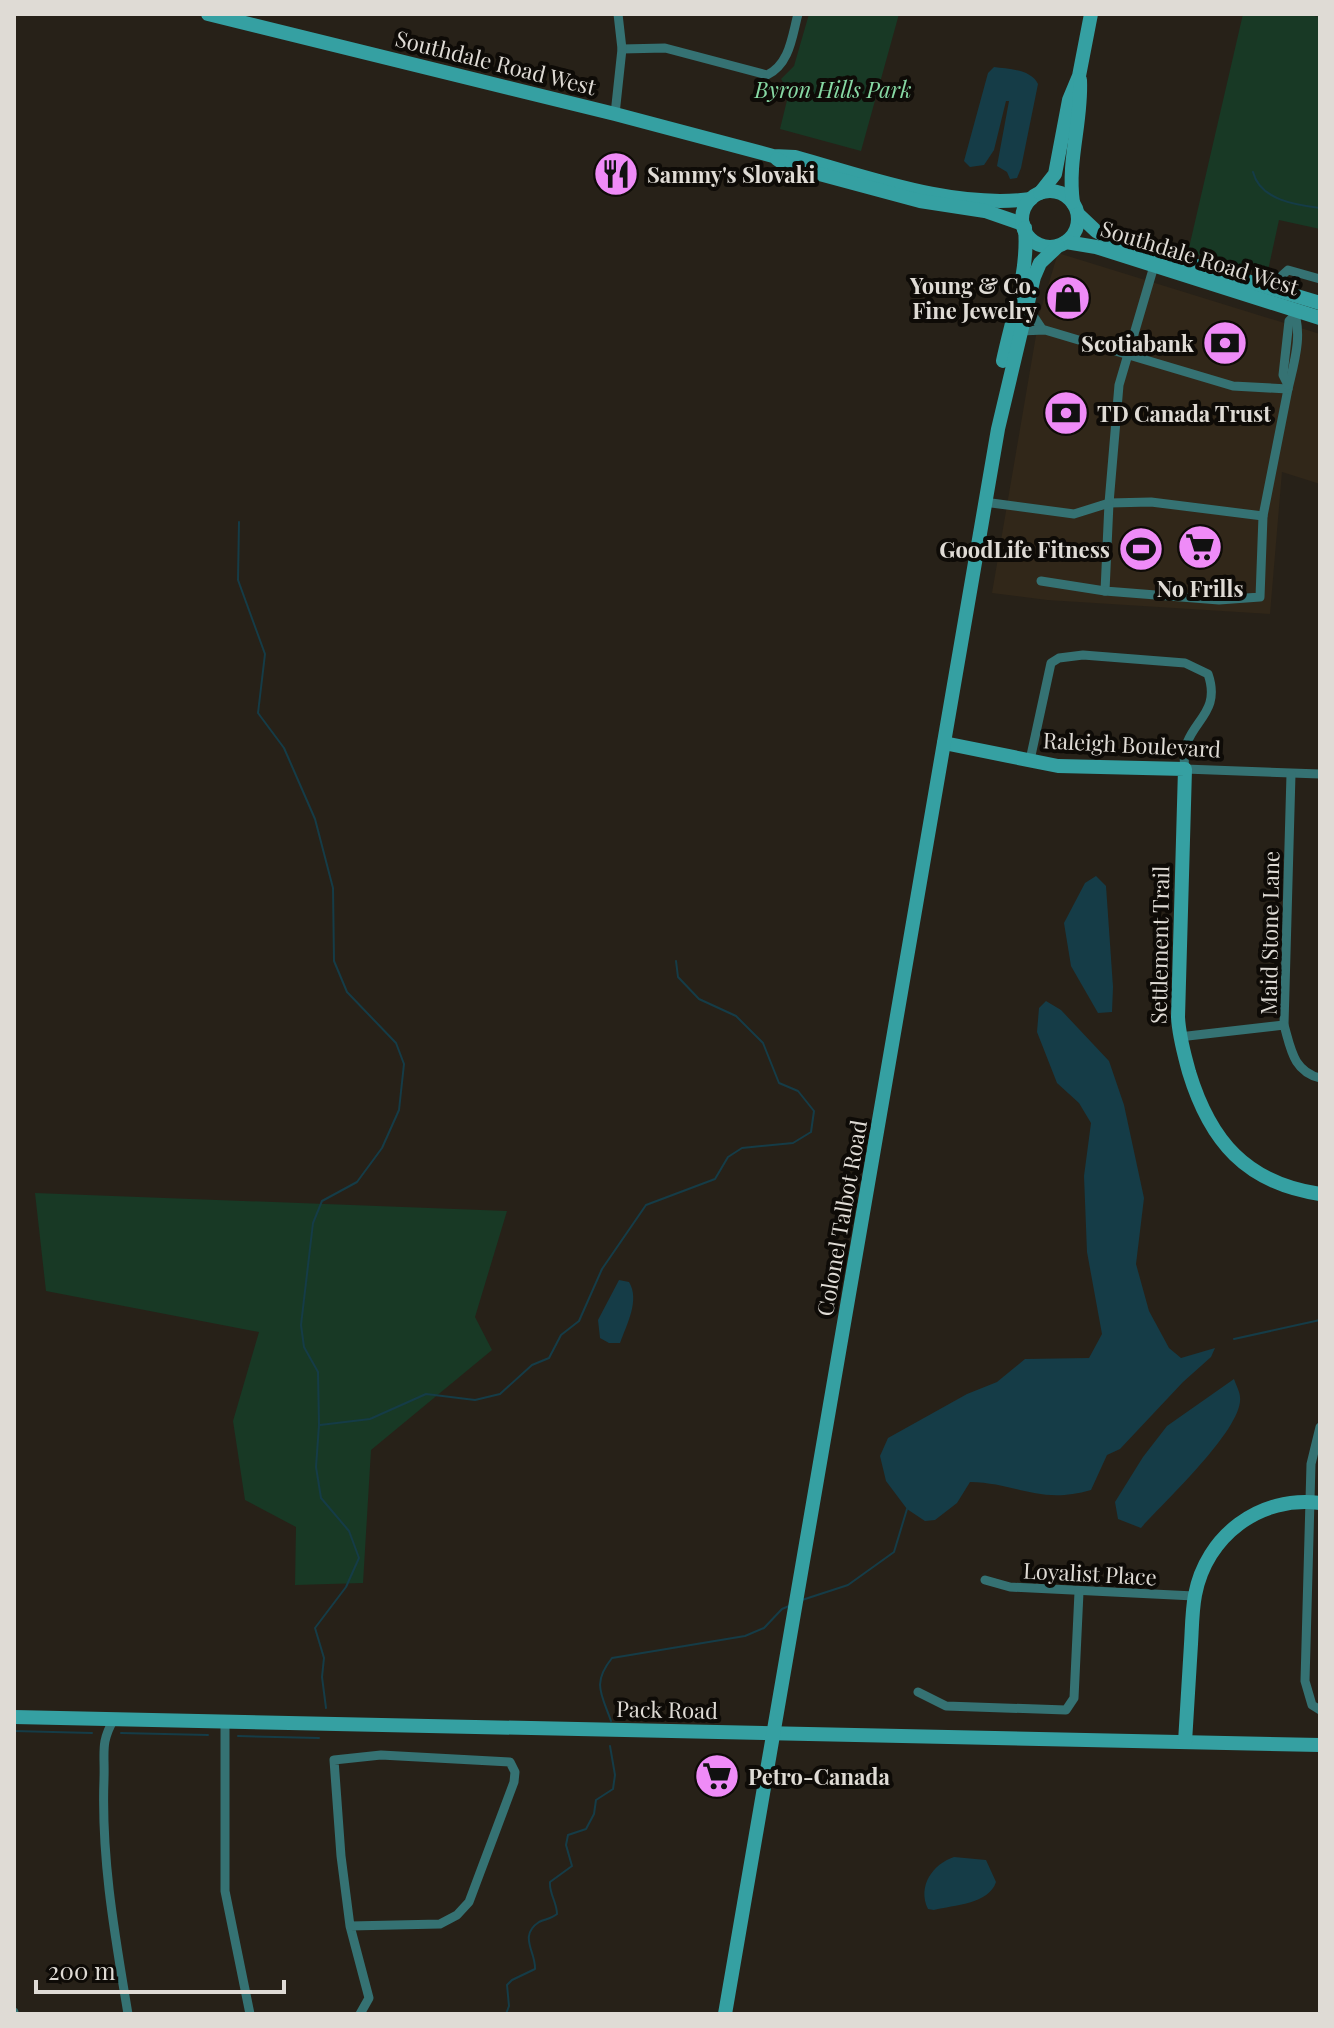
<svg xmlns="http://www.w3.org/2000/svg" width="1334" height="2028" font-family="'Playfair Display',serif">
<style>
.built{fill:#312719}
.green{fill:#183925}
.water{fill:#153c47}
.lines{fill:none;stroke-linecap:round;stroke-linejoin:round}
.stream{stroke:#153c47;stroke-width:2}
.street{stroke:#357273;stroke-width:9}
.secondary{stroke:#35a0a2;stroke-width:14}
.labels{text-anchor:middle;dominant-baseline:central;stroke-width:8;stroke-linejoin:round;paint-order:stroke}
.street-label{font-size:22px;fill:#dfdbd5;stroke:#0e0b07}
.park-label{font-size:22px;font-style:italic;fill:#87d9a4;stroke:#0e0b07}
.poi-label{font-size:22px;font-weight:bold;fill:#dfdbd5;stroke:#0e0b07;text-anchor:start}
</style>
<rect width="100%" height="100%" fill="#272118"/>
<polygon class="built" points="1058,253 1320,334 1320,484 1282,472 1270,614 1047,600 992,593 1040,312"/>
<g class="green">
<polygon points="809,14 899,14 861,151 780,129 789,92 781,79 794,66"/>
<polygon points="1243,14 1314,14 1316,17 1320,14 1320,229 1279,220 1267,275 1188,252"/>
<polygon points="35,1193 507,1211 475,1317 492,1350 371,1450 363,1583 295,1585 296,1527 245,1500 233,1421 259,1332 46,1291"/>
</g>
<g class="water">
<path d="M994 67C1008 69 1031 69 1038 84L1021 168 1017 178 1010 179 1007 172 997 166 1009 101H1006L994 150 984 165 970 167 964 161 988 73Z"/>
<polygon points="1096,876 1106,886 1113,987 1112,1012 1098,1013 1071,966 1064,923 1085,883"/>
<path d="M1046 1001 1061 1010 1109 1061 1124 1105 1144 1198 1136 1264 1149 1311 1169 1348 1181 1358 1215 1348 1211 1357 1183 1382 1120 1449 1107 1455 1091 1490C1039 1505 1018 1483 970 1482L957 1503 935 1520 925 1521 907 1509 886 1481 880 1456 888 1438 967 1394 997 1382 1025 1359 1089 1358 1102 1334 1087 1252 1084 1176 1091 1123 1079 1103 1057 1083 1037 1032 1039 1008Z"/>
<path d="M619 1280 629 1282C640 1300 627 1324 620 1343H609L600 1338 598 1320Z"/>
<path d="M1234 1379C1236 1385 1240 1392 1240 1397 1244 1428 1163 1503 1141 1528L1118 1519 1115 1502 1143 1457 1167 1426Z"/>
<path d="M954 1857 986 1860 996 1882C989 1904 954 1905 934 1910L928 1909C917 1886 933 1864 954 1857Z"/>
</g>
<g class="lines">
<g class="stream">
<path d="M1253 172C1260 200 1296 205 1320 208"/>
<polyline points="239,522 238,580 265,654 258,713 284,748 315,819 333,888 334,961 347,992 396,1043 404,1064 399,1110 382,1148 357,1182 322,1201 313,1223 301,1325 304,1347 318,1372 319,1425 316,1467 321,1498 349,1531 359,1558 346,1587 315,1628 324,1658 322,1677 326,1708"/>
<polyline points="1234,1339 1320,1320"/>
<polyline points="320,1425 370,1419 426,1394 475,1400 500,1394 532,1365 549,1358 561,1335 579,1321 602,1269 646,1205 715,1179 728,1157 742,1148 793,1143 811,1132 814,1111 798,1091 779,1083 763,1043 736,1016 699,999 678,977 676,961"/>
<polyline points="802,1600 848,1585 894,1552 907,1509"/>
<path d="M611 1721C601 1693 592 1683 612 1658L745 1636 764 1628 782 1609 789 1606"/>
<polyline points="14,1731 92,1733"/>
<polyline points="121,1733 208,1735"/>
<polyline points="238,1736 319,1738"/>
<path d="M506 2014 509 2006 507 1985 512 1980 535 1969C536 1952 518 1936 539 1922 545 1919 551 1919 557 1914 557 1902 549 1894 550 1882L572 1866 566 1845 568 1835 586 1829 594 1814 596 1800 613 1789 615 1775 610 1746"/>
</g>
<g class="street">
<path d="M622 49 665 48 767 75C790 64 792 36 798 14"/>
<polyline points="615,114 622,49 618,14"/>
<polyline points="1154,266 1119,385 1109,503 1151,502 1263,516 1288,389"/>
<polyline points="1280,293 1277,289 1278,279 1288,270 1320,279"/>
<polyline points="1026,305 1042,329"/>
<path d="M1020 331 1045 330 1233 386 1288 389C1294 363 1304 332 1292 307"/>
<polyline points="1288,385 1283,375 1289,321 1295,315"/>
<polyline points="984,502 1074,514 1109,503 1105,591 1219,600 1260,597 1263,516"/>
<polyline points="1041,581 1105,591"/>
<path d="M1030 760 1051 663 1059 658 1083 655 1185 663 1208 674C1224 720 1178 722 1185 769L1320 774"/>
<path d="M1291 774 1284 1025C1291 1049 1293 1071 1320 1078"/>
<polyline points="1179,1037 1284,1025"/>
<polyline points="1320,1427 1311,1464 1305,1681 1312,1705 1320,1710"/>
<polyline points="985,1580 1010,1587 1194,1596"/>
<polyline points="918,1692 946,1706 1066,1710 1074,1698 1079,1592"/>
<path d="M114 1719C100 1743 105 1752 104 1779 101 1859 115 1936 128 2014"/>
<polyline points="225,1722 225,1891 250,2014"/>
<polyline points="350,1926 440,1924 457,1915 469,1902 514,1782 515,1772 510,1762 381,1755 334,1760 341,1856 350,1926 369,1998 360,2014"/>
<polyline points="14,2012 14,2014"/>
</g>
<g class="secondary">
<path d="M208 14 615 114 773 156 795 157C870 178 953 209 1031 199"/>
<polyline points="777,159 786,165 920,201 985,211 1023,224"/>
<circle cx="1050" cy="219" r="28"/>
<polyline points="1040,193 1055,174 1069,100 1079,76 1091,14"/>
<path d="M1073 203C1067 160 1082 122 1080 80"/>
<polyline points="1078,214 1096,231 1117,242 1320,303"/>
<polyline points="1066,242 1096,247 1320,318"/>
<path d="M1003 361C1012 318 1029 272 1025 228"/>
<path d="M944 743 1058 766 1185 769 1178 1017C1179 1037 1184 1053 1189 1072 1210 1141 1246 1183 1320 1194"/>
<polyline points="14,1717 1320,1745"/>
<path d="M1185 1742C1187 1709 1189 1677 1191 1644 1192 1628 1192 1611 1195 1595 1206 1536 1260 1495 1320 1503"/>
<polyline points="725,2014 998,429 1034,277 1040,263 1058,246"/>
</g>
</g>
<defs>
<g id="restaurant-disc" transform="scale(2.3)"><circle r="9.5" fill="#ef8bf7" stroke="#0e0b07"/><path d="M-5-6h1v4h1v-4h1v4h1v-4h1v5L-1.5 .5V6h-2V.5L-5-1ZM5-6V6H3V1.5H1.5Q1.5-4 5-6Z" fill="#111"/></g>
<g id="shop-disc" transform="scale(2.3)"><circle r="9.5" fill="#ef8bf7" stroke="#0e0b07"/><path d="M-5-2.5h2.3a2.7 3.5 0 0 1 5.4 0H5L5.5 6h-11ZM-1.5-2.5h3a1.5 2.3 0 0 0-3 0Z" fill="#111"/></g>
<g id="bank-disc" transform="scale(2.3)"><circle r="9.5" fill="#ef8bf7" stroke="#0e0b07"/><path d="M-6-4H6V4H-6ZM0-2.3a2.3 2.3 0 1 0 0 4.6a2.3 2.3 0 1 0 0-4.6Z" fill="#111"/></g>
<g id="supermarket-disc" transform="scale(2.3)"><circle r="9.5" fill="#ef8bf7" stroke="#0e0b07"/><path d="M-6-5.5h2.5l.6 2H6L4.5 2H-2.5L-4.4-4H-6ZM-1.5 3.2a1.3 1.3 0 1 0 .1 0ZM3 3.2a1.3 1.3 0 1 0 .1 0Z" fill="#111"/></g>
<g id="stadium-disc" transform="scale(2.3)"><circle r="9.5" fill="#ef8bf7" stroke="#0e0b07"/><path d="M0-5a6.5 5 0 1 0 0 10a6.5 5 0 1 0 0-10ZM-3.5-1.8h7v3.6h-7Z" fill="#111"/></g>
</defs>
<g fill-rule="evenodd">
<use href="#restaurant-disc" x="616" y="174"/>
<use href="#shop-disc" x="1068" y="298"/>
<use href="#bank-disc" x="1225" y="343"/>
<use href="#bank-disc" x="1066" y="413"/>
<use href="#supermarket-disc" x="1200" y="547"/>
<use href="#stadium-disc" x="1141" y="549"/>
<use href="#supermarket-disc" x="717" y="1776"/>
</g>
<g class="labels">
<g class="street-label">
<text transform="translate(496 62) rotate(14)">Southdale Road West</text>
<text transform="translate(1200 257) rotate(17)">Southdale Road West</text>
<text transform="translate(1132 744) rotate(3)">Raleigh Boulevard</text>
<text transform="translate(1269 933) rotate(-89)">Maid Stone Lane</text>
<text transform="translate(1159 945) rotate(-89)">Settlement Trail</text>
<text transform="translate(841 1218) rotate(-80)">Colonel Talbot Road</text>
<text transform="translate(1090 1573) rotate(3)">Loyalist Place</text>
<text transform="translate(667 1709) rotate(1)">Pack Road</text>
</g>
<g class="park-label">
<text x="833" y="89">Byron Hills Park</text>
</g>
<g class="poi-label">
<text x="647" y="174">Sammy's Slovaki</text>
<text x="1037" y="285" text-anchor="end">Young &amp; Co.<tspan x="1037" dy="25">Fine Jewelry</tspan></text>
<text x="1194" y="343" text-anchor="end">Scotiabank</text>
<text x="1097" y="413">TD Canada Trust</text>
<text x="1110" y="549" text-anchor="end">GoodLife Fitness</text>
<text x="1200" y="588" text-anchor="middle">No Frills</text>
<text x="748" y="1776">Petro-Canada</text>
</g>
</g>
<rect width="1334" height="2028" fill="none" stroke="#dfdbd5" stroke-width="32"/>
<path d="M36 1980v12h248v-12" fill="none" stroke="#dfdbd5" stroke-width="4"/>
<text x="48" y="1980" font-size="24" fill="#dfdbd5" stroke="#0e0b07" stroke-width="6" paint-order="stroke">200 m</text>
</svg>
